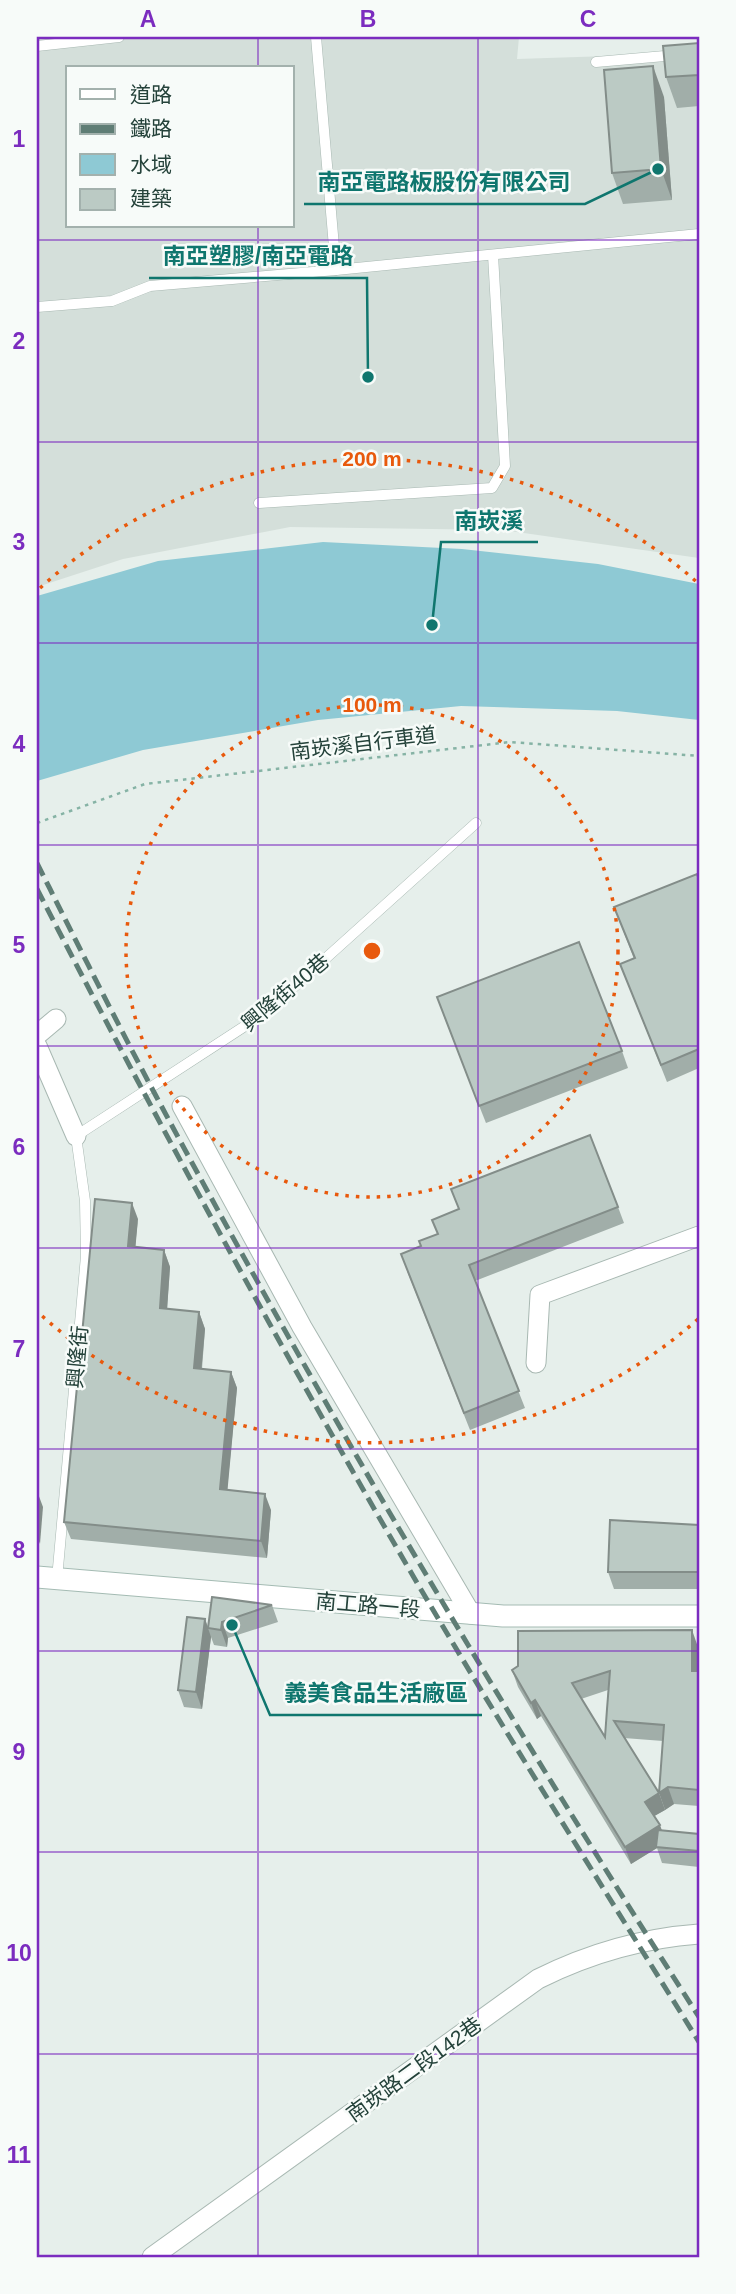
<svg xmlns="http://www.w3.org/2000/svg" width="736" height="2294" font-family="Arial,'Noto Sans TC',sans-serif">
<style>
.built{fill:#d4dfda;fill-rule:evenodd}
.water{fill:#8ec9d4}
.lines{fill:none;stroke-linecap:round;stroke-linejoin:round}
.lane-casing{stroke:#a8b8b2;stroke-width:11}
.street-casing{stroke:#a8b8b2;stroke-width:21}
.secondary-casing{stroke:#a4bbb3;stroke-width:23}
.path{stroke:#86b3a5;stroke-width:2.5;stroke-dasharray:3.5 5;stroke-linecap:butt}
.lane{stroke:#fff;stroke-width:10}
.street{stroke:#fff;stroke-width:19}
.secondary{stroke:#fff;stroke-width:21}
.rail{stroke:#5f7d75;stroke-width:5;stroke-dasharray:14 7;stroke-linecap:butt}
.wall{fill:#a1aea9;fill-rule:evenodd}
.shaded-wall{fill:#838d89}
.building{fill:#bbcac4;stroke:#838d89;stroke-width:2;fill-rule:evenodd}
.grid{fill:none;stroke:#7b2cbf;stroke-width:2;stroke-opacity:0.55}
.ring{fill:none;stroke:#e8590c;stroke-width:3.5;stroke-dasharray:3.5 7}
.labels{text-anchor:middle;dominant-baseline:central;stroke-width:5;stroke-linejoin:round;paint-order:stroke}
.street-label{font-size:21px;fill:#24423a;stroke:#f7fbf9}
.centre{fill:#e8590c;stroke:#f7fbf9;stroke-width:3.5}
.ring-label{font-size:21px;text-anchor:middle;font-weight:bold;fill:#e8590c;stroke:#f7fbf9;stroke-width:5;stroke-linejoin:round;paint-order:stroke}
.leader{fill:none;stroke:#0f766e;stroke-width:2.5}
.callout-dot{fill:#0f766e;stroke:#f7fbf9;stroke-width:2.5}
.callout-label{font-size:23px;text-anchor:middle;font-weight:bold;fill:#0f766e;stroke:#f7fbf9;stroke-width:5;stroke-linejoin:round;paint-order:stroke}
.neatline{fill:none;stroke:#7b2cbf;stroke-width:2.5}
.grid-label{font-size:23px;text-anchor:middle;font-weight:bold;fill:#7b2cbf}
</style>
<rect width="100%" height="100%" fill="#e6efeb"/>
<path class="built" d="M37 37H519L517 59 699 53V558L503 530 290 527 123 559 37 587ZM68 68H292V226H68Z"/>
<polygon class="water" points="323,542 462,549 598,564 699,584 699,720 617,711 461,706 318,720 143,750 37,781 37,596 158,561"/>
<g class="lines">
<g class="lane-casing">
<g id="lane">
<polyline points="316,37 336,270 699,234"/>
<polyline points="37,46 119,37"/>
<polyline points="596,62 699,53"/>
<polyline points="37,307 112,301 150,286 336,270"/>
<polyline points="259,503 492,488 505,466 493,255"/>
<polyline points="57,1579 86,1256 85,1201 76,1136 265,1013 476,823"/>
</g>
</g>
<g class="street-casing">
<g id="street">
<polyline points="37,1035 56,1019"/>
<polyline points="37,1046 76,1136"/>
<polyline points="182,1106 302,1327 471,1614"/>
<polyline points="536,1363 540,1295 699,1236"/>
<path d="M152 2257 538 1979C588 1954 644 1938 699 1934"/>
</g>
</g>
<g class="secondary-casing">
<polyline id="secondary" points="37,1577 503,1616 699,1616"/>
</g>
<polyline class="path" points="37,823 145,784 510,742 699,756"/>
<use href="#lane" class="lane"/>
<use href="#street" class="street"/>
<use href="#secondary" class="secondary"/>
<g class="rail">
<path d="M37 863C76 941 115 1019 156 1096 324 1410 507 1717 699 2017"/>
<path d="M37 889C158 1123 283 1353 416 1581 507 1736 604 1889 699 2042"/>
</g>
</g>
<g class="wall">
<polygon points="699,43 699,106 677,108 666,77"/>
<polygon points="664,97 672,200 623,204 612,173"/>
<polygon points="699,880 699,1068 667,1082 620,964 634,959 614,907"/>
<polygon points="443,1014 622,1051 628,1068 486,1123"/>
<polygon points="451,1189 618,1207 624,1223 475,1281 525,1408 470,1430 407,1271 421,1246 437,1234 459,1209"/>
<polygon points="138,1219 135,1247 164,1250 170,1267 167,1309 199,1312 205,1329 202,1369 231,1372 237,1388 227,1490 271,1510 267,1558 71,1539 64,1522"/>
<polygon points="699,1525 699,1589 614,1589 608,1572"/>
<polygon points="212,1597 272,1605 278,1622 228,1638 227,1647 214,1645 211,1637 202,1709 184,1707 178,1690 205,1619 208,1627"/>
<path d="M698 1647V1671H699V1806L674 1804 665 1810 663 1741 624 1738 659 1793 665 1810 654 1816 662 1831 699 1834V1867L662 1863 657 1848 631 1864 541 1716 537 1719 518 1687 512 1670ZM608 1690 605 1737 581 1699Z"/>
</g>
<g class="shaded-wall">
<polygon points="653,66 664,97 672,200 661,169"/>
<polygon points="132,1203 138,1219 134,1263 128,1246"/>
<polygon points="164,1250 170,1267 166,1325 160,1308"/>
<polygon points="199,1312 205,1329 200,1385 194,1368"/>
<polygon points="231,1372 237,1388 226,1506 220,1489"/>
<polygon points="37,1491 43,1507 40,1544 37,1536"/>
<polygon points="265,1494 271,1510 267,1558 261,1541"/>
<polygon points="205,1619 211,1637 202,1709 196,1692"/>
<polygon points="222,1622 228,1638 227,1647 221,1630"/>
<polygon points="692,1630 698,1647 698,1688 692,1671"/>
<polygon points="535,1700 541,1716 537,1719 531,1703"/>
<polygon points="668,1787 674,1804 665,1810 659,1793"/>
<polygon points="659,1793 665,1810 651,1818 645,1802"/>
<polygon points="660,1825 666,1842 656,1847 657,1848 631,1864 625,1847"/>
</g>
<g class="building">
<polygon points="699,43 699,75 666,77 663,46"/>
<polygon points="653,66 661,169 612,173 604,70"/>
<polygon points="697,874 699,880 699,1049 661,1065 620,964 635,958 614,907"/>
<polygon points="579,942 622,1051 479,1106 437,997"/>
<polygon points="590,1135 618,1207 469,1265 519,1391 464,1413 401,1254 421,1246 419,1241 438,1234 432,1220 459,1209 451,1189"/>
<polygon points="95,1199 132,1203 128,1246 164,1250 160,1308 199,1312 194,1368 231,1372 220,1489 265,1494 261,1541 64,1522"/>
<polygon points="610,1520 699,1525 699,1572 608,1572"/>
<polygon points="212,1597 272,1605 222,1622 221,1630 208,1628"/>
<polygon points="187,1617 205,1619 196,1692 178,1690"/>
<path d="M692 1630V1671H699V1790L668 1787 659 1793 664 1725 614 1721 659 1793 645 1802 660 1825 625 1847 535 1700 531 1703 512 1670 518 1666V1631ZM610 1671 607 1709 605 1737 572 1683Z"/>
<polygon points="658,1830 699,1834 699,1851 656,1847"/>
</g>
<path class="grid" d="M258 37V68M478 37V2257M258 226V2257M37 240H699M37 442H699M37 643H699M37 845H699M37 1046H699M37 1248H699M37 1449H699M37 1651H699M37 1852H699M37 2054H699"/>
<g class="ring">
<circle cx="372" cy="951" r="246"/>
<path d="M698 1319A492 492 0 0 1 40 1314M40 588A492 492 0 0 1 698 583"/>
</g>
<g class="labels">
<g class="street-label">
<text transform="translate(363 743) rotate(-7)">南崁溪自行車道</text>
<text transform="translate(285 992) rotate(-40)">興隆街40巷</text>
<text transform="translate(77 1357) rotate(-85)">興隆街</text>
<text transform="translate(368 1605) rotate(5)">南工路一段</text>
<text transform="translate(414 2069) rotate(-36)">南崁路二段142巷</text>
</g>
</g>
<circle cx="372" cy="951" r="10" class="centre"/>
<g class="ring-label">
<text x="372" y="466">200 m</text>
<text x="372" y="712">100 m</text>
</g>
<path class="leader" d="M658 169L585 204H304M368 377L367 278H149M432 625L441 542H538M232 1625L270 1715H482"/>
<g class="callout-dot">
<circle cx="658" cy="169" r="7"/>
<circle cx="368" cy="377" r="7"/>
<circle cx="432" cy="625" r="7"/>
<circle cx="232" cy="1625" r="7"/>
</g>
<g class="callout-label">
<text x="444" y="190">南亞電路板股份有限公司</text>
<text x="258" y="264">南亞塑膠/南亞電路</text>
<text x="489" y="529">南崁溪</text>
<text x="376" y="1701">義美食品生活廠區</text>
</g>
<rect width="736" height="2294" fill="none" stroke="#f7fbf9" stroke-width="77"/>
<rect x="66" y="66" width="228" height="161" fill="#f7fbf9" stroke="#a3b1ad" stroke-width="2"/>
<rect x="80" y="89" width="35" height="10" fill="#ffffff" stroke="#a3b1ad" stroke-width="2"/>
<text x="130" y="102" font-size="21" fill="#24423a">道路</text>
<rect x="80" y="124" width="35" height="10" fill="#5f7d75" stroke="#a3b1ad" stroke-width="2"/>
<text x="130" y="136" font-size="21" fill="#24423a">鐵路</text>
<rect x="80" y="154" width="35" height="21" fill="#8ec9d4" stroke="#a3b1ad" stroke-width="2"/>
<text x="130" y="172" font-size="21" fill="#24423a">水域</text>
<rect x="80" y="189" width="35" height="21" fill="#bbcac4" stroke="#a3b1ad" stroke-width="2"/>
<text x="130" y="206" font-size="21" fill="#24423a">建築</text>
<rect x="38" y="38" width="660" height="2218" class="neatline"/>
<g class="grid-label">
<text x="148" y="27">A</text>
<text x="368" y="27">B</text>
<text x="588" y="27">C</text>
<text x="19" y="147">1</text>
<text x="19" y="349">2</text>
<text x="19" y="550">3</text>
<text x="19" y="752">4</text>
<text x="19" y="953">5</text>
<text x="19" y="1155">6</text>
<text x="19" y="1357">7</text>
<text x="19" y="1558">8</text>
<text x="19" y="1760">9</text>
<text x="19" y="1961">10</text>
<text x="19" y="2163">11</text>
</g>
</svg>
